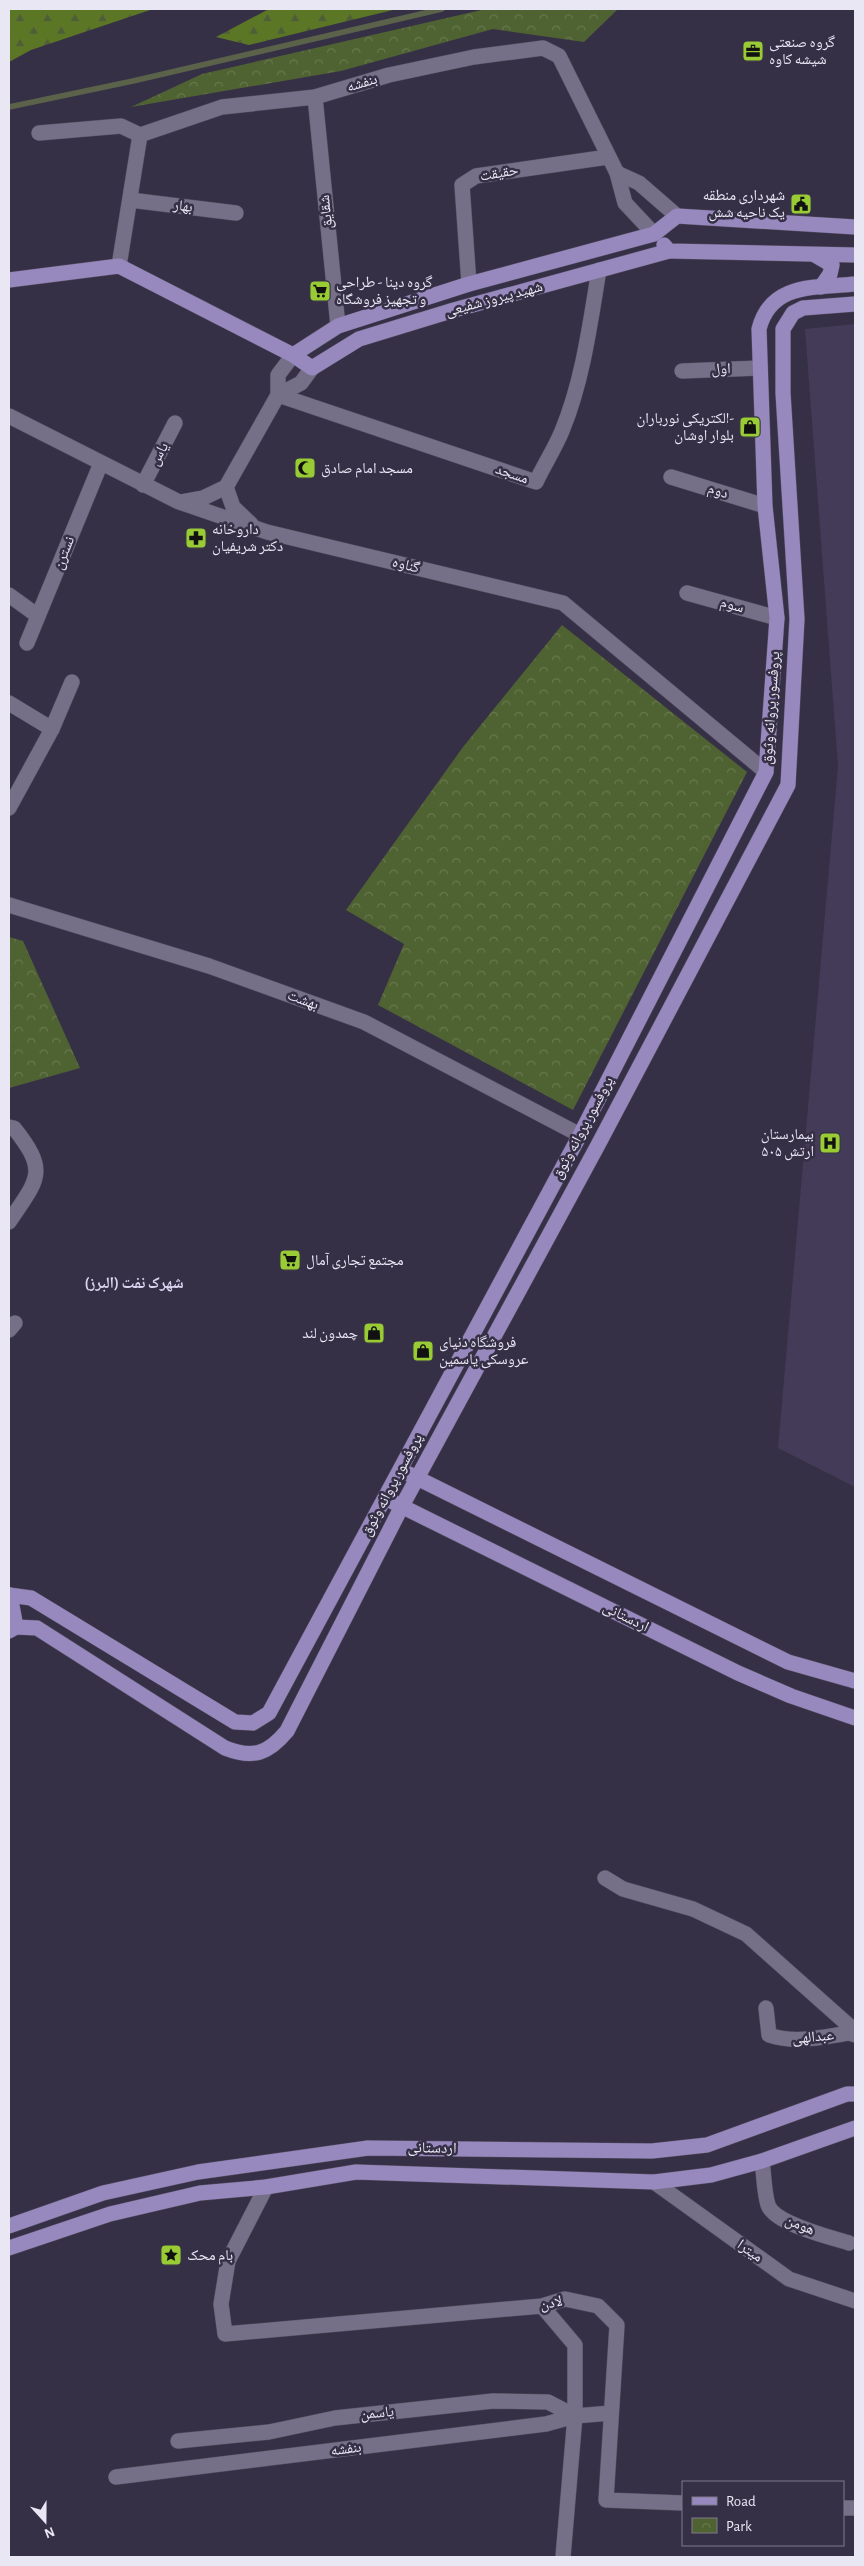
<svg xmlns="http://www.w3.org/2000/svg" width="864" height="2566" font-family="'Alegreya Sans','Noto Naskh Arabic',sans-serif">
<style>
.built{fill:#433b57}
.forest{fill:url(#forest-firs)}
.park{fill:url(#park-crowns)}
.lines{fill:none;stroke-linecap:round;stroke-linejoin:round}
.stream{stroke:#5a634a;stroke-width:5.5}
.minor-casing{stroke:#524e60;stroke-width:16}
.major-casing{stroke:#524e60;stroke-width:16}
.minor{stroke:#756f87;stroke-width:15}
.major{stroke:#9788be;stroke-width:15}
.labels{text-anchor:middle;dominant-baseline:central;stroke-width:5;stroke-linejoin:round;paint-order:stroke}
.poi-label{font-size:15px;fill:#eae7f5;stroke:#363046;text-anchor:start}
.street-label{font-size:15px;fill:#eae7f5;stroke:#363046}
.neighbourhood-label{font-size:16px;font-weight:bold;fill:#dbd4f0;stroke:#363046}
</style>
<defs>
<pattern id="forest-firs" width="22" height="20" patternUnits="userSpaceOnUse" patternTransform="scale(1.25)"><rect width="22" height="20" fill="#5b7726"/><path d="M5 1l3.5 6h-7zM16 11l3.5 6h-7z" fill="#505e38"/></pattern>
<pattern id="park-crowns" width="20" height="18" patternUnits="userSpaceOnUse" patternTransform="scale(1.25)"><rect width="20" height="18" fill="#4f6231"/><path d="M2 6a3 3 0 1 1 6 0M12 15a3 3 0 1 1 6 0" fill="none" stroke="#68784f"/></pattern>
</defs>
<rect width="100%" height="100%" fill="#363046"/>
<polygon class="built" points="855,324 855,1487 778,1448 838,766 805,329"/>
<g class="forest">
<polygon points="9,9 153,9 31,50 9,62"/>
<polygon points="269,9 397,9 249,45 216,37"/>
</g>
<g class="park">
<polygon points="486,9 622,9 617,10 584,42 493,29 341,71 131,107 202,74"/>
<polygon points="562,625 747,772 573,1110 378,1005 404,944 346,910 463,747"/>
<polygon points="9,937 23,941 80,1068 9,1088"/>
</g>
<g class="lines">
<polyline class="stream" points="9,107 133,81 442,9"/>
<g class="minor-casing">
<g id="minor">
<polyline points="315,97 338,326"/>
<polyline points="39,133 121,126 140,135 222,107 315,97 389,75 474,57 543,48 559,56 617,173 625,203 654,234"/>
<polyline points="617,173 639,183 677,216"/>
<polyline points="130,200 236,213"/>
<polyline points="119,266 140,135"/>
<polyline points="469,284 462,185 476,176 608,157"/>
<polyline points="682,371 760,368"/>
<path d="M278 395 536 482C544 465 555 448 562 431 583 380 590 324 599 270"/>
<polyline points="278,395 301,383 312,368"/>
<polyline points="9,416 179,502 267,532 563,603 766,772"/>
<polyline points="671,477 765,506"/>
<polyline points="143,485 175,423"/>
<polyline points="226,487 233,507 251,524"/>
<polyline points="181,502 203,498 226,487 278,395 278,375 293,355"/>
<polyline points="687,593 777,618"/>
<polyline points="9,595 38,616"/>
<polyline points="27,643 101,463"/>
<polyline points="9,703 52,729"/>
<polyline points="9,808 52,729 72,682"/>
<polyline points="9,905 209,966 364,1022 580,1135"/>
<path d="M9 1127 14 1128C49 1172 38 1179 9 1222"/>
<polyline points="9,1330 15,1323"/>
<polyline points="605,1878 623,1889 693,1909 746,1934 855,2031"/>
<path d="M766 2008 769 2035C795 2044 822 2037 849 2033L855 2035"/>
<path d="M762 2161C764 2175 764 2192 768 2205 775 2224 830 2237 849 2243"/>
<polyline points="654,2182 789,2279 855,2301"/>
<polyline points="266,2187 228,2261 221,2304 225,2334 542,2306 565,2299 598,2306 617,2325 606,2500 683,2503"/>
<polyline points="542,2306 575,2345 575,2416 563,2557"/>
<polyline points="178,2441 269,2432 335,2418 493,2401 548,2402 575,2416"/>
<polyline points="116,2477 546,2424 575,2416 611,2413"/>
<polyline points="843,2508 855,2508"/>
</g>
</g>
<g class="major-casing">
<g id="major">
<polyline points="664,245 669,251 855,255"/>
<polyline points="815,255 832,265 830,274 821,287"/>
<polyline points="9,280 119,266 293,355 312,368 359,339 454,310 669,251"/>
<polyline points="293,355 338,326 469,284 654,234 677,216 855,227"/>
<polyline points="409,1474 788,1662 855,1681"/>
<polyline points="393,1502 738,1673 791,1696 855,1718"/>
<path d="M9 1595 31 1598 235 1722 253 1723 269 1713 580 1135 766 772 777 618 765 506 759 329C771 282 816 288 855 284"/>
<polyline points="10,1595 16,1627"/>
<path d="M9 1631 16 1627 37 1628 225 1748C253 1759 268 1754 287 1731L402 1506 598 1145 788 785 797 619 783 393V329L793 313 803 308 855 304"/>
<polyline points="9,2226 103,2193 198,2172 368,2148 652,2151 707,2145 847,2094 855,2094"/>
<polyline points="9,2248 110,2214 200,2193 266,2187 356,2172 654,2182 711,2175 762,2161 855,2128"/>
</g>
</g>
<use href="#minor" class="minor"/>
<use href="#major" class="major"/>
</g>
<defs>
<g id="office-square" transform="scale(1.125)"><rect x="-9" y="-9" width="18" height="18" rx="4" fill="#99cb35" stroke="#363046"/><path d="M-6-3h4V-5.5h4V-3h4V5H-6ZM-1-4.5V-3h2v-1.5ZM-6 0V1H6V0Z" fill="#111"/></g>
<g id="civic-square" transform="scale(1.125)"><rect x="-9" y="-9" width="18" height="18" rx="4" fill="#99cb35" stroke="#363046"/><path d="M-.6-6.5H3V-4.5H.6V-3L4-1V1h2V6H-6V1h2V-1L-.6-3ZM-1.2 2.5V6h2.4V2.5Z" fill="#111"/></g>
<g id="supermarket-square" transform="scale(1.125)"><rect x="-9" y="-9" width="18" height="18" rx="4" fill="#99cb35" stroke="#363046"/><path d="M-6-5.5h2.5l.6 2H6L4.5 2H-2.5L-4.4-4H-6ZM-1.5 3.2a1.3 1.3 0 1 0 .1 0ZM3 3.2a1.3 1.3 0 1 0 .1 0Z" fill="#111"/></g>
<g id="shop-square" transform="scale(1.125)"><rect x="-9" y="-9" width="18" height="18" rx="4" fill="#99cb35" stroke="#363046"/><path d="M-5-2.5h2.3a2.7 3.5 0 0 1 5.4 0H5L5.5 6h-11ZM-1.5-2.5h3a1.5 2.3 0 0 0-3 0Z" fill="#111"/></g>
<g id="mosque-square" transform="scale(1.125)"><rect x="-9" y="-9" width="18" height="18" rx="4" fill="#99cb35" stroke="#363046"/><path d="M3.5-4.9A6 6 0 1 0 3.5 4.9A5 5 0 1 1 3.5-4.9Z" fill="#111"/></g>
<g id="pharmacy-square" transform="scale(1.125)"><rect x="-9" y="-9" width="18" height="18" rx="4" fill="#99cb35" stroke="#363046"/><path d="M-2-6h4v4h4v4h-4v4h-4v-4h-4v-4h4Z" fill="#111"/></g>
<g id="hospital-square" transform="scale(1.125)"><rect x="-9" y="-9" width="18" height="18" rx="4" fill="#99cb35" stroke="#363046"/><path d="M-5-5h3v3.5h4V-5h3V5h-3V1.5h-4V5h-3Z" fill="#111"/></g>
<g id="sight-square" transform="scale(1.125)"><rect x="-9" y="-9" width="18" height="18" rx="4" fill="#99cb35" stroke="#363046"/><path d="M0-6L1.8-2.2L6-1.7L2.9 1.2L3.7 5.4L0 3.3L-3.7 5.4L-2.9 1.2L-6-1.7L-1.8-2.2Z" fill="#111"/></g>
</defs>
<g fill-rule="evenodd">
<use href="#office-square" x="753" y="51"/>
<use href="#civic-square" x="801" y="204"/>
<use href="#supermarket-square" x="320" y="291"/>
<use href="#shop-square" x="750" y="427"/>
<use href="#mosque-square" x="305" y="468"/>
<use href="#pharmacy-square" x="196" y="538"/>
<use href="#hospital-square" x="830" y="1143"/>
<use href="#supermarket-square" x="290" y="1260"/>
<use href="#shop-square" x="374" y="1333"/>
<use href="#shop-square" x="423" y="1351"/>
<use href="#sight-square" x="171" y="2255"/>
</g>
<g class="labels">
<g class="poi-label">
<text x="769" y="42">گروه صنعتی<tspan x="769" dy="17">شیشه کاوه</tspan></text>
<text x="785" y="195" text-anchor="end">شهرداری منطقه<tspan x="785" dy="17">یک ناحیه شش</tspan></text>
<text x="336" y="282">گروه دینا - طراحی<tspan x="336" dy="17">و تجهیز فروشگاه</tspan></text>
<text x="734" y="418" text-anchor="end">الکتریکی نورباران-<tspan x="734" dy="17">بلوار اوشان</tspan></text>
<text x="321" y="468">مسجد امام صادق</text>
<text x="212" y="529">داروخانه<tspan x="212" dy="17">دکتر شریفیان</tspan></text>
<text x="814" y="1134" text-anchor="end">بیمارستان<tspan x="814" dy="17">۵۰۵ ارتش</tspan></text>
<text x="306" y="1260">مجتمع تجاری آمال</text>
<text x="358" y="1333" text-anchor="end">چمدون لند</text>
<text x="439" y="1342">فروشگاه دنیای<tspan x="439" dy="17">عروسکی یاسمین</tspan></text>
<text x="187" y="2255">بام محک</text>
</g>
<g class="street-label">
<text transform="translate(362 83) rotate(-17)">بنفشه</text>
<text transform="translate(499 173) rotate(-10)">حقیقت</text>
<text transform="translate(183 206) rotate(7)">بهار</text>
<text transform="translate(326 212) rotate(-96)">شقایق</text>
<text transform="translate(494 299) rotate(-15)">شهید پیروز شفیعی</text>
<text transform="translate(721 369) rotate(-2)">اول</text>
<text transform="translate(159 454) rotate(-62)">یاس</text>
<text transform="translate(512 474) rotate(19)">مسجد</text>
<text transform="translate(718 491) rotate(17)">دوم</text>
<text transform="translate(64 553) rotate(-68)">نسترن</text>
<text transform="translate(406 565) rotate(14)">گناوه</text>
<text transform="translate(732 605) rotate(15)">سوم</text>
<text transform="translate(771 708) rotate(-86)">پروفسور پروانه وثوق</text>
<text transform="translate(303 1000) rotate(20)">بهشت</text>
<text transform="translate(583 1128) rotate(-62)">پروفسور پروانه وثوق</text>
<text transform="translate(392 1485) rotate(-62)">پروفسور پروانه وثوق</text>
<text transform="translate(626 1617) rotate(26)">اردستانی</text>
<text transform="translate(813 2037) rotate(-5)">عبدالهی</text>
<text transform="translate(432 2148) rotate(1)">اردستانی</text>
<text transform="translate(800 2225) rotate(22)">هومن</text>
<text transform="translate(750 2251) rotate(35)">میترا</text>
<text transform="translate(551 2303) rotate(-11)">لادن</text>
<text transform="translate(377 2413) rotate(-6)">یاسمن</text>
<text transform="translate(346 2449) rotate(-7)">بنفشه</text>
</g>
<g class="neighbourhood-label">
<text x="134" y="1283">شهرک نفت (البرز)</text>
</g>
</g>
<rect width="864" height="2566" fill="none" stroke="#eae7f5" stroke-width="20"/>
<rect x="682" y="2481" width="162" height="65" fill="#363046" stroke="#7e798c"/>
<rect x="692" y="2497" width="25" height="8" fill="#9788be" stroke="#7e798c"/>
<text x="726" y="2506" font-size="15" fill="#eae7f5">Road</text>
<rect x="692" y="2518" width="25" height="15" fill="url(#park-crowns)" stroke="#7e798c"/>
<text x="726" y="2531" font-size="15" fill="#eae7f5">Park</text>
<g transform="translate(45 2521) rotate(159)" stroke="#363046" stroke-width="4" paint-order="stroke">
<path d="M0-4L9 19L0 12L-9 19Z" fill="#eae7f5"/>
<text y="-8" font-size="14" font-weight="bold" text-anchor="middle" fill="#eae7f5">N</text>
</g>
</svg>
